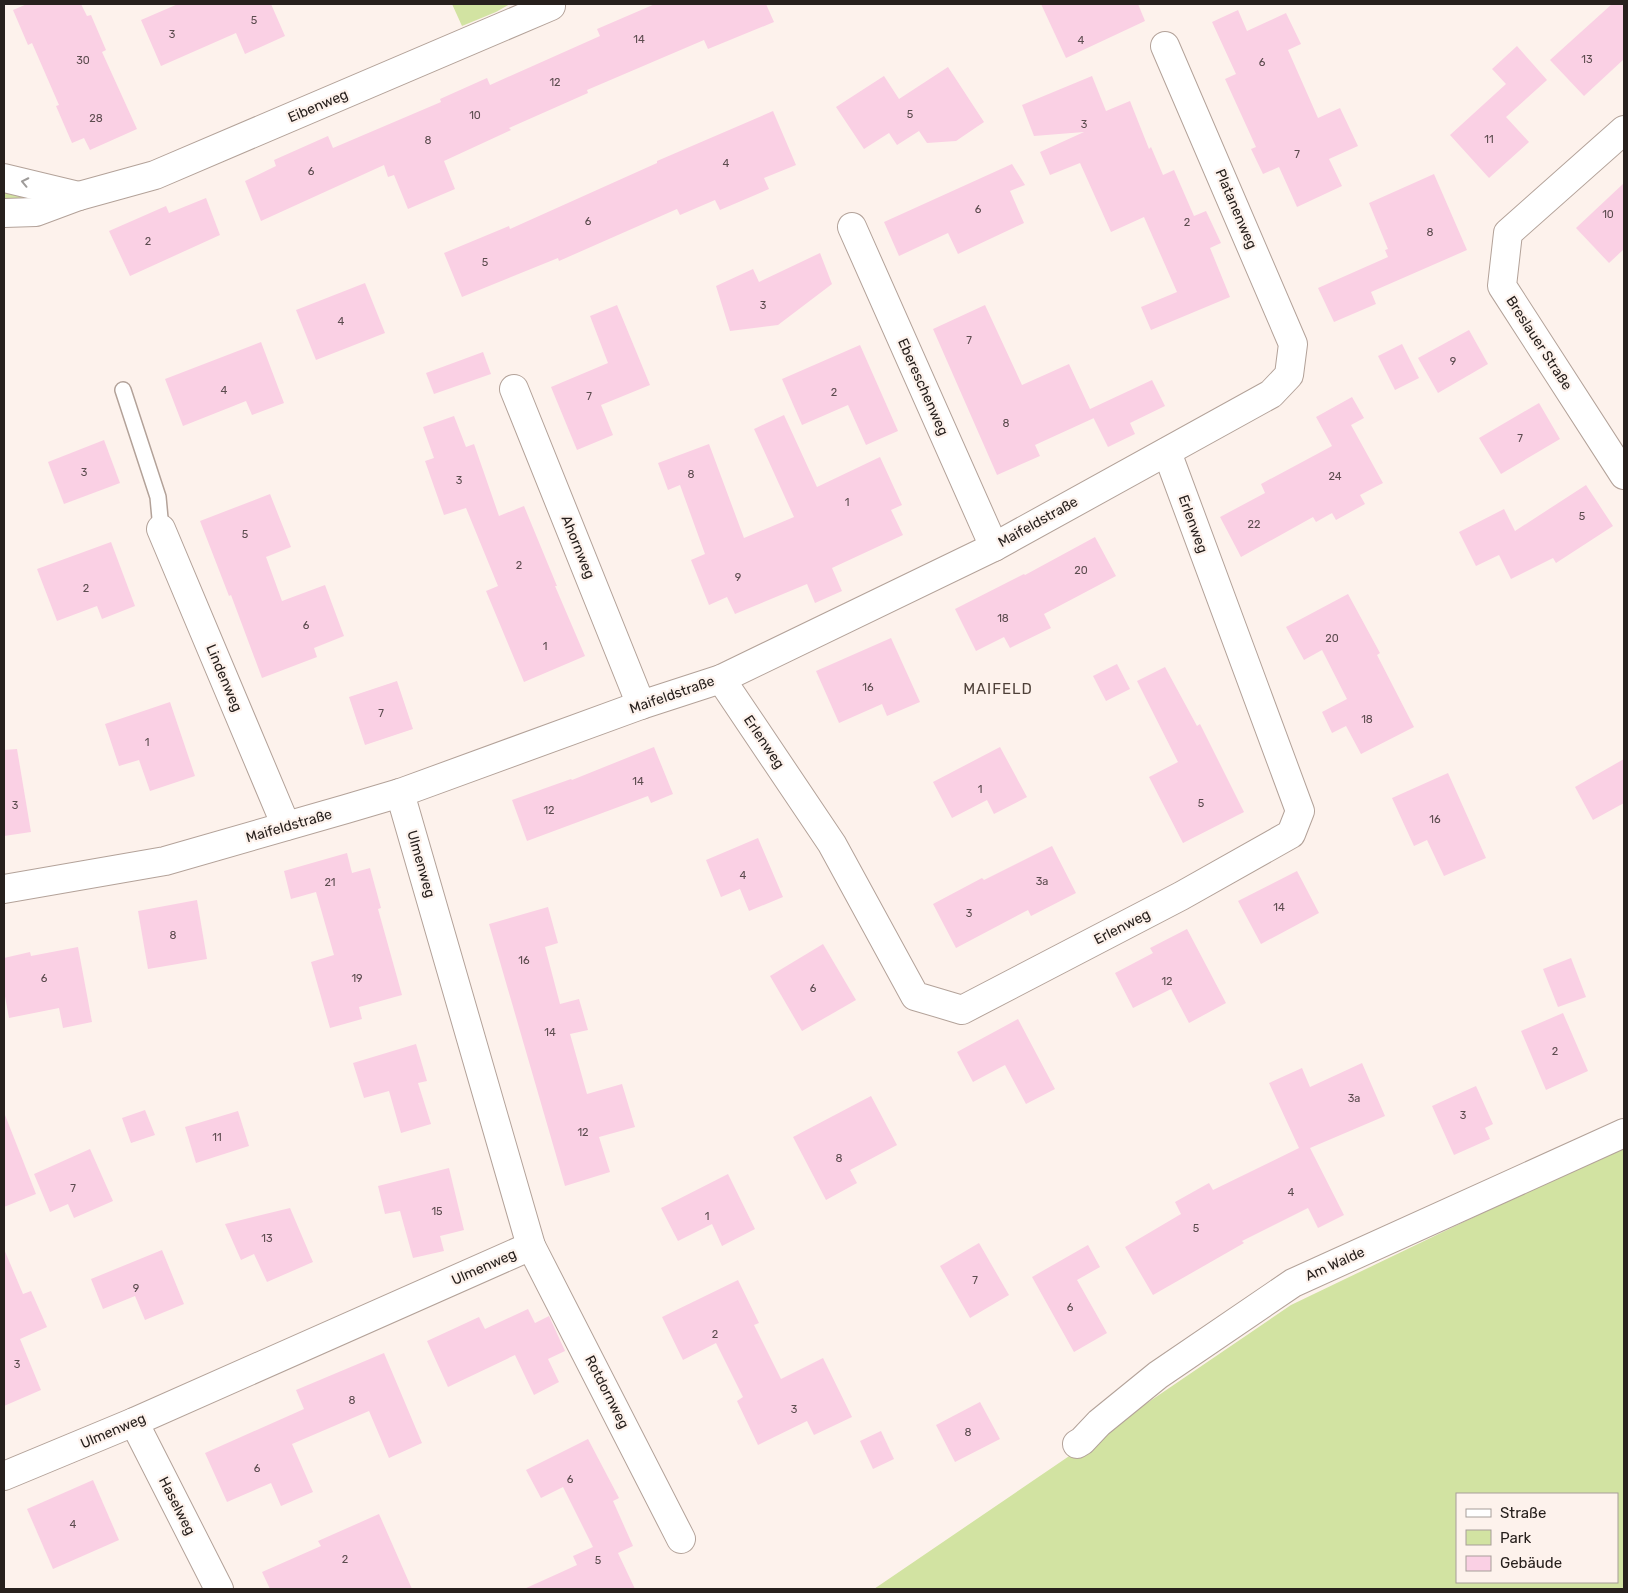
<svg xmlns="http://www.w3.org/2000/svg" width="1628" height="1593" font-family="Rubik,sans-serif">
<style>
.green{fill:#d2e3a2;fill-rule:evenodd}
.building{fill:#fad0e4}
.lines{fill:none;stroke-linecap:round;stroke-linejoin:round}
.service-casing{stroke:#b3a299;stroke-width:18}
.minor-casing{stroke:#b3a299;stroke-width:30}
.service{stroke:#fff;stroke-width:15}
.minor{stroke:#fff;stroke-width:28}
.oneway{stroke:#9e9b99}
.labels{text-anchor:middle;dominant-baseline:central;stroke-width:4.5;stroke-linejoin:round;paint-order:stroke}
.number-label{font-size:11px;fill:#5c4c4f}
.street-label{font-size:14px;fill:#27201d;stroke:#fdf2ec}
.neighbourhood-label{font-size:15px;letter-spacing:1px;fill:#4f4139;stroke:#fdf2ec}
</style>
<rect width="100%" height="100%" fill="#fdf2ec"/>
<g class="green">
<polygon points="452,4 510,4 496,12 462,26"/>
<polygon points="4,187 44,199 4,204"/>
<path d="M1624 1145V1589H874L1291 1305ZM1457 1494H1617V1582H1457Z"/>
</g>
<g class="building">
<polygon points="27,4 81,4 87,16 91,15 106,50 102,52 137,129 90,150 84,138 72,143 56,106 59,105 32,43 28,45 13,10"/>
<polygon points="178,4 271,4 285,36 245,54 236,33 161,66 141,20"/>
<polygon points="655,4 766,4 774,22 708,49 704,40 587,90 588,93 509,128 511,130 444,161 455,189 408,209 394,175 388,177 384,165 261,221 245,181 276,166 274,160 328,136 333,148 441,102 440,99 487,78 490,85 600,36 597,29"/>
<polygon points="1041,4 1138,4 1145,21 1066,58"/>
<polygon points="1612,4 1624,4 1624,59 1584,96 1550,60"/>
<polygon points="1238,10 1247,31 1286,13 1301,44 1288,50 1318,118 1340,108 1358,146 1329,159 1342,186 1297,207 1279,167 1263,174 1251,149 1256,147 1225,79 1236,74 1212,22"/>
<polygon points="1517,46 1547,80 1506,117 1529,142 1489,178 1450,135 1506,84 1492,69"/>
<polygon points="948,67 984,122 956,141 927,143 919,131 897,145 889,133 864,149 836,107 884,76 899,99"/>
<polygon points="1092,76 1106,111 1130,101 1149,149 1151,147 1163,175 1174,170 1194,216 1206,211 1221,243 1210,248 1230,297 1151,330 1141,307 1177,292 1144,217 1111,232 1080,163 1050,175 1040,152 1084,132 1034,136 1022,105"/>
<polygon points="773,111 796,165 764,178 769,189 720,210 715,200 680,215 677,209 559,261 558,258 462,297 444,253 509,226 510,229 657,163 657,161"/>
<polygon points="1012,164 1025,185 1010,191 1024,223 958,254 948,233 899,256 884,222"/>
<polygon points="1434,174 1467,250 1371,292 1376,304 1334,322 1318,288 1388,257 1385,250 1388,249 1369,203"/>
<polygon points="1624,183 1624,249 1609,263 1576,228"/>
<polygon points="206,198 220,235 130,276 109,231 166,206 169,213"/>
<polygon points="820,253 832,284 778,325 730,331 716,286 753,269 759,282"/>
<polygon points="365,283 385,333 316,360 296,310"/>
<polygon points="617,305 650,385 601,405 613,435 577,450 551,387 608,363 590,316"/>
<polygon points="985,305 1022,385 1069,364 1090,409 1152,380 1165,406 1130,423 1135,434 1108,447 1091,413 1094,418 1035,445 1040,456 997,475 933,329"/>
<polygon points="1469,330 1488,364 1438,393 1418,358"/>
<polygon points="261,342 284,403 252,415 246,401 183,426 165,379"/>
<polygon points="1402,344 1419,378 1395,390 1378,356"/>
<polygon points="860,345 898,431 866,445 848,405 802,425 782,379"/>
<polygon points="483,352 491,374 434,394 426,373"/>
<polygon points="1352,397 1364,418 1351,425 1383,483 1360,495 1365,504 1336,520 1332,513 1316,522 1313,517 1241,557 1220,517 1265,493 1261,484 1332,446 1316,417"/>
<polygon points="1539,403 1560,439 1501,474 1479,438"/>
<polygon points="784,415 817,487 880,457 902,505 891,510 903,535 832,568 842,591 815,603 807,584 735,614 727,597 709,605 691,560 705,554 680,485 668,490 658,463 709,444 744,538 794,517 754,429"/>
<polygon points="454,416 466,447 474,444 499,516 524,506 557,586 555,586 585,656 524,682 486,591 498,586 466,508 444,515 425,461 434,458 423,427"/>
<polygon points="104,440 120,483 64,504 48,462"/>
<polygon points="1586,485 1613,526 1556,563 1553,558 1511,579 1499,555 1476,566 1459,532 1504,509 1515,531"/>
<polygon points="270,494 291,547 266,557 282,601 325,585 344,636 314,648 317,657 262,678 231,595 229,596 200,521"/>
<polygon points="1095,537 1116,576 1044,614 1051,628 1010,648 1004,637 976,651 955,609 1024,574 1025,575"/>
<polygon points="111,542 135,606 102,619 97,606 57,621 37,569"/>
<polygon points="1348,594 1380,653 1377,655 1414,727 1361,754 1346,726 1332,733 1322,712 1347,699 1322,650 1304,660 1286,627"/>
<polygon points="891,638 920,702 887,716 882,704 839,723 816,671"/>
<polygon points="1117,664 1130,689 1106,701 1093,676"/>
<polygon points="1165,667 1197,726 1200,724 1244,812 1183,843 1149,777 1178,762 1137,681"/>
<polygon points="397,681 413,729 365,745 349,697"/>
<polygon points="170,702 195,776 150,791 139,760 119,766 105,724"/>
<polygon points="654,747 673,794 651,803 648,796 527,841 512,800 571,779 572,780"/>
<polygon points="1000,747 1027,797 994,814 987,800 952,818 933,782"/>
<polygon points="17,749 31,832 4,836 4,750"/>
<polygon points="1624,759 1624,803 1593,820 1575,787"/>
<polygon points="1448,773 1486,858 1444,876 1427,840 1414,846 1392,798"/>
<polygon points="758,838 783,897 749,911 740,889 721,897 706,860"/>
<polygon points="1052,846 1076,893 1031,916 1028,910 956,948 933,904 982,878 984,880"/>
<polygon points="347,853 352,873 370,868 381,908 378,909 402,995 359,1007 362,1019 330,1028 311,962 334,955 316,892 291,899 284,871"/>
<polygon points="1297,871 1319,913 1261,944 1238,901"/>
<polygon points="197,900 207,959 148,969 138,911"/>
<polygon points="548,907 558,943 545,947 560,1004 579,999 588,1030 570,1034 587,1094 622,1084 635,1127 599,1137 610,1172 565,1186 489,924"/>
<polygon points="1187,929 1226,1003 1189,1023 1171,989 1133,1008 1115,973 1153,953 1150,948"/>
<polygon points="823,944 856,1000 802,1031 770,976"/>
<polygon points="78,947 92,1022 63,1028 59,1008 9,1018 4,991 4,958 30,952 31,956"/>
<polygon points="1571,958 1586,997 1558,1007 1543,969"/>
<polygon points="1563,1013 1588,1071 1546,1090 1521,1031"/>
<polygon points="1018,1019 1055,1089 1026,1104 1005,1065 973,1082 957,1052"/>
<polygon points="416,1044 427,1081 418,1083 431,1124 401,1133 389,1091 364,1098 353,1063"/>
<polygon points="1362,1063 1385,1116 1310,1148 1344,1215 1318,1228 1308,1208 1242,1241 1244,1243 1153,1295 1125,1247 1181,1214 1175,1202 1209,1183 1213,1190 1299,1148 1269,1083 1302,1068 1310,1087"/>
<polygon points="1476,1086 1493,1124 1485,1128 1490,1139 1454,1155 1432,1106"/>
<polygon points="871,1096 897,1145 850,1170 857,1183 826,1200 793,1137"/>
<polygon points="145,1110 155,1135 131,1143 122,1118"/>
<polygon points="238,1111 249,1146 196,1163 185,1127"/>
<polygon points="5,1115 36,1194 4,1207 4,1116"/>
<polygon points="90,1149 113,1201 74,1218 68,1204 50,1212 34,1174"/>
<polygon points="449,1168 464,1230 440,1236 444,1251 413,1258 400,1211 385,1214 378,1186"/>
<polygon points="728,1174 755,1229 722,1246 712,1224 678,1241 661,1208"/>
<polygon points="290,1208 313,1262 267,1282 254,1254 241,1260 225,1224"/>
<polygon points="979,1243 1009,1295 970,1318 940,1266"/>
<polygon points="1088,1245 1100,1267 1077,1280 1107,1333 1074,1352 1032,1277"/>
<polygon points="4,1249 23,1294 31,1291 47,1327 20,1339 41,1390 4,1406"/>
<polygon points="162,1250 184,1304 145,1320 135,1296 103,1309 91,1279"/>
<polygon points="738,1280 759,1323 754,1325 781,1379 823,1358 852,1417 814,1435 807,1421 758,1445 737,1401 743,1397 716,1343 683,1360 662,1317"/>
<polygon points="528,1309 535,1323 549,1316 565,1351 548,1359 559,1382 534,1395 515,1355 448,1387 427,1341 479,1317 485,1329"/>
<polygon points="384,1353 422,1443 389,1458 369,1411 292,1444 313,1492 281,1506 271,1483 227,1502 205,1453 304,1409 296,1390"/>
<polygon points="980,1402 1000,1439 955,1462 936,1425"/>
<polygon points="881,1431 894,1459 873,1469 860,1441"/>
<polygon points="588,1439 619,1498 613,1501 633,1546 618,1553 635,1589 524,1589 577,1565 573,1556 593,1547 563,1487 541,1498 526,1470"/>
<polygon points="93,1480 119,1540 53,1569 27,1509"/>
<polygon points="379,1514 412,1589 270,1589 262,1572 321,1546 318,1541"/>
</g>
<g class="lines">
<g class="service-casing">
<polyline id="service" points="123,390 158,497 161,529"/>
</g>
<g class="minor-casing">
<g id="minor">
<polyline points="1624,130 1508,233 1502,286 1624,475"/>
<polyline points="4,178 79,196"/>
<polyline points="4,213 36,212 79,196 155,175 551,6 550,4"/>
<polyline points="852,227 994,547"/>
<polyline points="514,389 641,705"/>
<polyline points="161,529 286,826"/>
<polyline points="721,679 832,844 915,996 962,1010 1181,896 1291,834 1300,811 1167,452"/>
<polyline points="4,889 165,861 346,809 400,793 641,705 721,679 994,547 1271,394 1289,375 1293,344 1165,46"/>
<polyline points="531,1246 681,1539"/>
<polyline points="134,1422 219,1589"/>
<polyline points="1077,1444 1082,1441 1099,1423 1158,1375 1293,1283 1624,1133"/>
<polyline points="4,1476 134,1422 531,1246 400,793"/>
</g>
</g>
<use href="#service" class="service"/>
<use href="#minor" class="minor"/>
</g>
<defs><path id="oneway-chevron" d="M-2-3.5L2.5 0L-2 3.5" fill="none" stroke-width="1.6" stroke-linecap="round" stroke-linejoin="round" transform="scale(1.25)"/></defs>
<use class="oneway" href="#oneway-chevron" transform="translate(25 182) rotate(-168)"/>
<g class="labels">
<g class="number-label">
<text x="254" y="20">5</text>
<text x="172" y="34">3</text>
<text x="639" y="39">14</text>
<text x="1081" y="40">4</text>
<text x="1587" y="59">13</text>
<text x="83" y="60">30</text>
<text x="1262" y="62">6</text>
<text x="555" y="82">12</text>
<text x="910" y="114">5</text>
<text x="475" y="115">10</text>
<text x="96" y="118">28</text>
<text x="1084" y="124">3</text>
<text x="1489" y="139">11</text>
<text x="428" y="140">8</text>
<text x="1297" y="154">7</text>
<text x="726" y="163">4</text>
<text x="311" y="171">6</text>
<text x="978" y="209">6</text>
<text x="1608" y="214">10</text>
<text x="588" y="221">6</text>
<text x="1187" y="222">2</text>
<text x="1430" y="232">8</text>
<text x="148" y="241">2</text>
<text x="485" y="262">5</text>
<text x="763" y="305">3</text>
<text x="341" y="321">4</text>
<text x="969" y="340">7</text>
<text x="1453" y="361">9</text>
<text x="224" y="390">4</text>
<text x="834" y="392">2</text>
<text x="589" y="396">7</text>
<text x="1006" y="423">8</text>
<text x="1520" y="438">7</text>
<text x="84" y="472">3</text>
<text x="691" y="474">8</text>
<text x="1335" y="476">24</text>
<text x="459" y="480">3</text>
<text x="847" y="502">1</text>
<text x="1582" y="516">5</text>
<text x="1254" y="524">22</text>
<text x="245" y="534">5</text>
<text x="519" y="565">2</text>
<text x="1081" y="570">20</text>
<text x="738" y="577">9</text>
<text x="86" y="588">2</text>
<text x="1003" y="618">18</text>
<text x="306" y="625">6</text>
<text x="1332" y="638">20</text>
<text x="545" y="646">1</text>
<text x="868" y="687">16</text>
<text x="381" y="713">7</text>
<text x="1367" y="719">18</text>
<text x="147" y="742">1</text>
<text x="638" y="781">14</text>
<text x="980" y="789">1</text>
<text x="1201" y="803">5</text>
<text x="15" y="805">3</text>
<text x="549" y="810">12</text>
<text x="1435" y="819">16</text>
<text x="743" y="875">4</text>
<text x="1042" y="881">3a</text>
<text x="330" y="882">21</text>
<text x="1279" y="907">14</text>
<text x="969" y="913">3</text>
<text x="173" y="935">8</text>
<text x="524" y="960">16</text>
<text x="44" y="978">6</text>
<text x="357" y="978">19</text>
<text x="1167" y="981">12</text>
<text x="813" y="988">6</text>
<text x="550" y="1032">14</text>
<text x="1555" y="1051">2</text>
<text x="1354" y="1098">3a</text>
<text x="1463" y="1115">3</text>
<text x="583" y="1132">12</text>
<text x="217" y="1137">11</text>
<text x="839" y="1158">8</text>
<text x="73" y="1188">7</text>
<text x="1291" y="1192">4</text>
<text x="437" y="1211">15</text>
<text x="707" y="1216">1</text>
<text x="1196" y="1228">5</text>
<text x="267" y="1238">13</text>
<text x="975" y="1280">7</text>
<text x="136" y="1288">9</text>
<text x="1070" y="1307">6</text>
<text x="715" y="1334">2</text>
<text x="17" y="1364">3</text>
<text x="352" y="1400">8</text>
<text x="794" y="1409">3</text>
<text x="968" y="1432">8</text>
<text x="257" y="1468">6</text>
<text x="570" y="1479">6</text>
<text x="73" y="1524">4</text>
<text x="345" y="1559">2</text>
<text x="598" y="1560">5</text>
</g>
<g class="street-label">
<text transform="translate(318 106) rotate(-23)">Eibenweg</text>
<text transform="translate(1236 209) rotate(67)">Platanenweg</text>
<text transform="translate(1539 343) rotate(57)">Breslauer Straße</text>
<text transform="translate(923 387) rotate(66)">Ebereschenweg</text>
<text transform="translate(1038 522) rotate(-29)">Maifeldstraße</text>
<text transform="translate(1193 524) rotate(70)">Erlenweg</text>
<text transform="translate(578 547) rotate(68)">Ahornweg</text>
<text transform="translate(224 678) rotate(67)">Lindenweg</text>
<text transform="translate(672 695) rotate(-19)">Maifeldstraße</text>
<text transform="translate(764 742) rotate(56)">Erlenweg</text>
<text transform="translate(289 826) rotate(-16)">Maifeldstraße</text>
<text transform="translate(421 864) rotate(74)">Ulmenweg</text>
<text transform="translate(1122 927) rotate(-27)">Erlenweg</text>
<text transform="translate(1335 1264) rotate(-24)">Am Walde</text>
<text transform="translate(484 1267) rotate(-24)">Ulmenweg</text>
<text transform="translate(607 1392) rotate(63)">Rotdornweg</text>
<text transform="translate(113 1431) rotate(-23)">Ulmenweg</text>
<text transform="translate(177 1506) rotate(63)">Haselweg</text>
</g>
<g class="neighbourhood-label">
<text x="998" y="689">MAIFELD</text>
</g>
</g>
<rect width="1628" height="1593" fill="none" stroke="#27201d" stroke-width="10"/>
<rect x="1456" y="1493" width="162" height="90" fill="#fdf2ec" stroke="#a79e99"/>
<rect x="1466" y="1509" width="25" height="8" fill="#ffffff" stroke="#a79e99"/>
<text x="1500" y="1518" font-size="15" fill="#27201d">Straße</text>
<rect x="1466" y="1530" width="25" height="15" fill="#d2e3a2" stroke="#a79e99"/>
<text x="1500" y="1543" font-size="15" fill="#27201d">Park</text>
<rect x="1466" y="1556" width="25" height="15" fill="#fad0e4" stroke="#a79e99"/>
<text x="1500" y="1568" font-size="15" fill="#27201d">Gebäude</text>
</svg>
